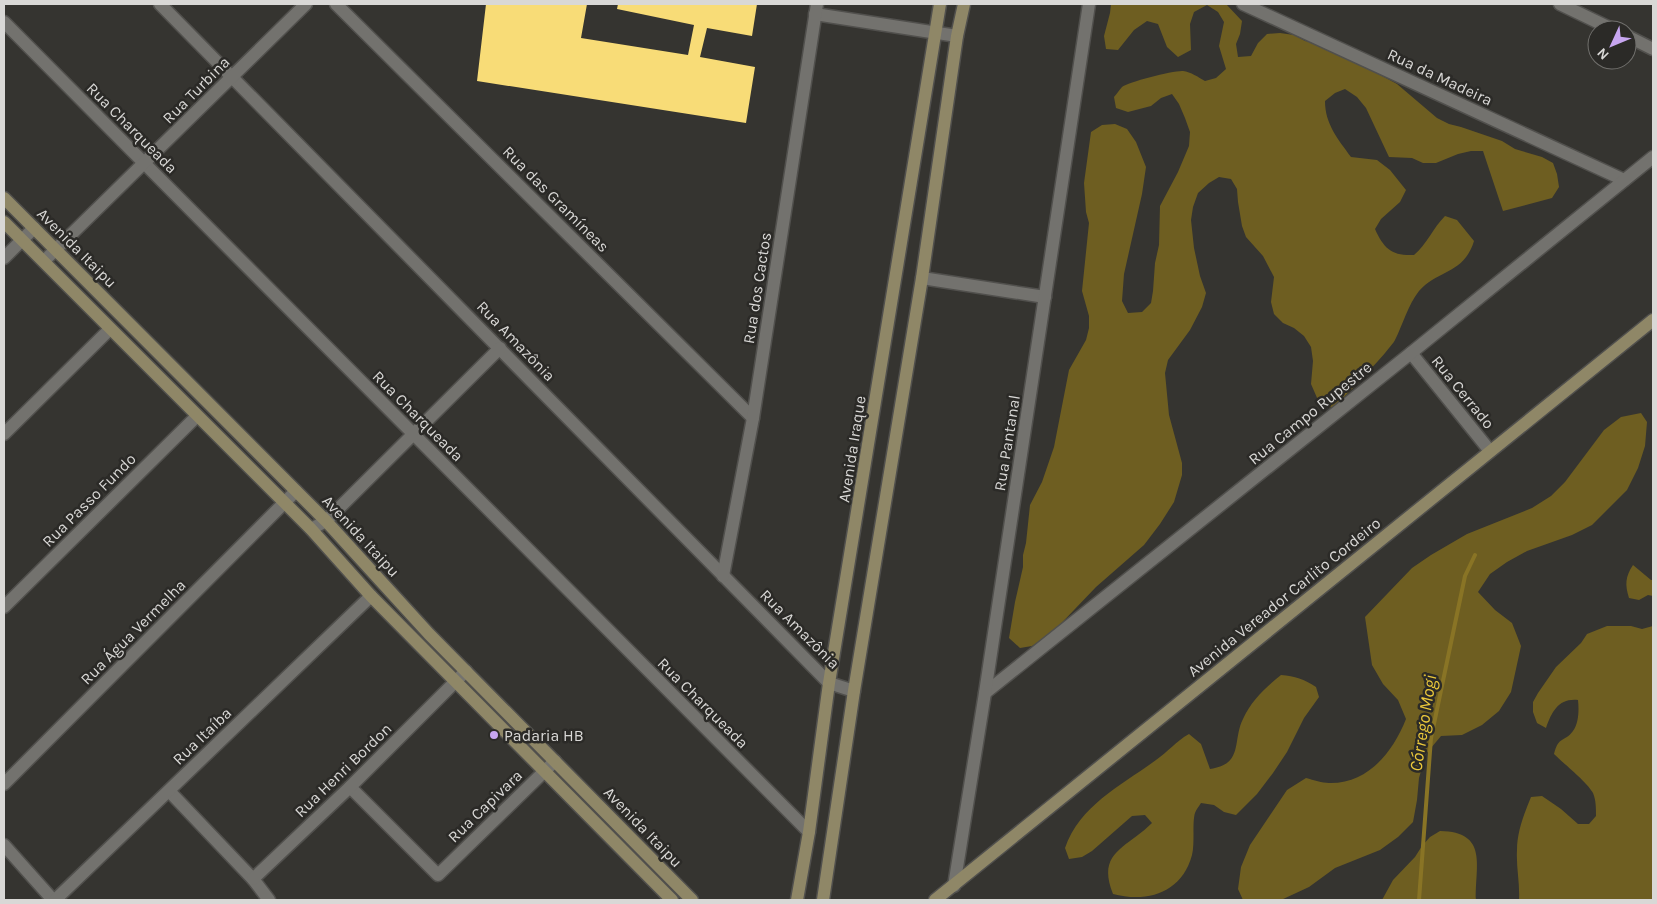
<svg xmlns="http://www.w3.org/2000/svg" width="1657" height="904" font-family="Karla,sans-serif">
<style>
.green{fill:#6e5e21}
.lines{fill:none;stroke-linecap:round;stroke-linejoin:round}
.stream{stroke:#897425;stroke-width:4}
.building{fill:#f8dc77}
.street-casing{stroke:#51504d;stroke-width:15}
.secondary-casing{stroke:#51504d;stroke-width:15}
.street{stroke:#73726e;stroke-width:12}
.secondary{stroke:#8f8767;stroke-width:12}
.poi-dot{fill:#c7a6f0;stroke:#2b2a27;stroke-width:2}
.labels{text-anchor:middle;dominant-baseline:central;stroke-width:5;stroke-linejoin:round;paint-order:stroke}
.street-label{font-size:16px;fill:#d9d8d6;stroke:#2b2a27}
.poi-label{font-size:16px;fill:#d9d8d6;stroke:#2b2a27;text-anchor:start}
.water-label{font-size:18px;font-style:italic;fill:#ebc83b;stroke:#2b2a27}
</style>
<rect width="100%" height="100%" fill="#353430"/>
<g class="green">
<path d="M1111 4H1226L1242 21 1240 34 1236 44 1238 57 1251 56 1258 43 1267 34 1280 33 1294 35 1305 41 1317 43 1351 59 1397 84 1437 118 1449 124 1461 127 1502 141 1515 149 1542 157 1553 163 1557 174 1559 187 1552 198 1503 211 1483 151H1471L1458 154 1436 163H1423L1412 158 1389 157 1366 108 1357 97 1345 89 1335 93 1325 101C1325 124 1338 139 1351 157L1377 160 1390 170 1406 190 1400 202 1381 219 1375 229C1384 249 1392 256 1414 255 1427 244 1433 228 1445 216L1457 220 1474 241C1464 274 1439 269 1419 291 1408 305 1403 324 1395 340 1392 347 1339 405 1332 407 1329 408 1324 407 1321 407L1311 384 1313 361 1311 347 1304 336 1294 328 1283 323 1274 314 1271 302 1274 277 1263 256 1246 237 1242 226 1238 202 1237 189 1231 179 1219 177 1209 183 1198 193 1193 207 1191 220 1194 248 1200 276 1206 293 1202 307 1190 330 1168 360 1165 373 1169 415 1182 463V475L1174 502 1160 524 1144 545 1096 587 1052 633 1032 646 1020 648 1009 638 1015 602 1023 567V555L1026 543 1030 505 1042 482 1054 447 1069 370 1086 340 1089 328V316L1082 291 1089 223 1086 212 1084 183 1091 132 1102 125 1115 124 1127 129 1136 142 1146 167 1142 194 1124 274 1122 301 1128 313 1142 312 1151 303 1153 291 1155 263 1159 245 1160 206 1178 172 1189 146 1190 132 1185 118 1179 104 1172 94 1161 98 1151 106 1128 112 1116 108 1114 97C1117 94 1119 90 1122 87 1128 82 1175 70 1183 71 1191 72 1198 77 1205 81L1216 78 1226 69 1219 46 1224 22 1218 12 1207 5 1194 12 1190 24 1191 50 1178 57 1167 47 1158 24 1147 21 1134 30 1118 50 1106 49 1104 36 1110 13Z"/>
<path d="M1641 413 1647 422 1645 446 1638 468 1627 490 1592 525 1572 535 1527 551 1507 562 1490 574 1478 592 1495 610 1512 623 1521 646 1511 692 1499 711 1482 725 1462 735 1441 736 1426 754 1419 778 1417 800 1413 822 1398 837 1380 850 1335 868 1309 887 1281 900H1243L1238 889 1241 867 1250 845 1287 790 1306 778C1314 780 1322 783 1329 783 1368 784 1393 752 1406 719L1398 700 1383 684 1372 665 1365 617 1412 568 1431 555 1467 534 1532 508 1551 496 1565 482 1604 430 1621 417Z"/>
<path d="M1633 565 1651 580H1653V596L1648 595 1639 600 1629 598C1625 585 1625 577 1633 565Z"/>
<path d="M1607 626H1631L1642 629 1653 626V900H1519C1520 883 1516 867 1517 850 1517 832 1524 814 1531 797L1542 796 1561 809 1578 824H1589L1596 816C1596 808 1596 800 1593 793 1588 783 1563 763 1554 754 1559 735 1564 743 1573 731 1579 723 1579 709 1578 700 1559 698 1552 711 1546 728L1537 723 1533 712V702L1538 693 1556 667 1581 643 1587 634Z"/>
<path d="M1281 675C1295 676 1304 679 1316 687L1319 697 1304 718 1287 752 1273 773 1257 794 1236 815 1224 812 1214 805 1201 803C1199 806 1196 810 1195 813 1192 822 1195 843 1192 855 1182 893 1147 903 1113 894 1096 852 1127 848 1152 823L1145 815 1132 816 1092 851 1082 857 1069 859 1065 848C1080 805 1122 785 1156 760 1168 752 1176 741 1189 734L1201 744 1210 769C1244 764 1232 741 1243 719 1251 701 1266 687 1281 675Z"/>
<path d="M1440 831C1489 832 1475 866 1476 900H1382L1393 880 1415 857 1422 846 1430 837Z"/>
</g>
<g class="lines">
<polyline class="stream" points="1419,900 1431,738 1465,576 1475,555"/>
</g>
<polygon class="building" points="486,4 587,4 581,38 688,55 694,25 617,9 618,4 757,4 752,36 707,28 700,57 755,67 746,123 477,81"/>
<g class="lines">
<g class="street-casing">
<g id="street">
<polyline points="160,4 829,683 854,691"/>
<polyline points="336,4 753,418"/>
<polyline points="1243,4 1624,180"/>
<polyline points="1560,4 1614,30"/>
<polyline points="815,14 957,36"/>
<polyline points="4,22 809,832"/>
<polyline points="1627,36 1653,49"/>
<polyline points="4,258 34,228"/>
<polyline points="44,261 306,4"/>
<polyline points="922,278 1045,297"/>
<polyline points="1411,353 1490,451"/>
<polyline points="4,434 110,329"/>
<polyline points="311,529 326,521 500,348"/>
<polyline points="723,576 753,418 817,4"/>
<polyline points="4,607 197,416"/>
<polyline points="985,693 1411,353 1653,157"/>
<polyline points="4,784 296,491"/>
<polyline points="350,787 438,875 555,761"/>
<polyline points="169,791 253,879 269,900"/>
<polyline points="4,845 53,900"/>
<polyline points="253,879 350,787 466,671"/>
<polyline points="954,886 985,693 1089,4"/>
<polyline points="55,900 371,596"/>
</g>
</g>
<g class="secondary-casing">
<g id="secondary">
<polyline points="4,198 326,521 429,634 692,900"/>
<polyline points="4,222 311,529 371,596 672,900"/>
<polyline points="797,900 809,832 829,683 940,4"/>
<polyline points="823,900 854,691 922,278 957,36 964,4"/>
<polyline points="935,900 1653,320"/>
</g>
</g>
<use href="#street" class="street"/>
<use href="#secondary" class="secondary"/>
</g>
<circle class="poi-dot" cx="494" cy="735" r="5"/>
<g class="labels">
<g class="street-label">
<text transform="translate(1440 77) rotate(25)">Rua da Madeira</text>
<text transform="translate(196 90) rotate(-45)">Rua Turbina</text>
<text transform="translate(132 128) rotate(45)">Rua Charqueada</text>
<text transform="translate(556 199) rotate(45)">Rua das Gramíneas</text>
<text transform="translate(77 248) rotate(45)">Avenida Itaipu</text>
<text transform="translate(757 288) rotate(-81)">Rua dos Cactos</text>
<text transform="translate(516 341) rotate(46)">Rua Amazônia</text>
<text transform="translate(1463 392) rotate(51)">Rua Cerrado</text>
<text transform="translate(1310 413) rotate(-39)">Rua Campo Rupestre</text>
<text transform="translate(418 416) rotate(45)">Rua Charqueada</text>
<text transform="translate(1007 443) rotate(-81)">Rua Pantanal</text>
<text transform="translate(852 449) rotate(-81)">Avenida Iraque</text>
<text transform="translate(89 500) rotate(-45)">Rua Passo Fundo</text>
<text transform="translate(361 536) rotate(47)">Avenida Itaipu</text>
<text transform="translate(1284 597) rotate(-39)">Avenida Vereador Carlito Cordeiro</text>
<text transform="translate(800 629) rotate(45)">Rua Amazônia</text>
<text transform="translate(133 632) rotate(-45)">Rua Água Vermelha</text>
<text transform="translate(703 703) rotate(45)">Rua Charqueada</text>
<text transform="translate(202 736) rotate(-44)">Rua Itaíba</text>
<text transform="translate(343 770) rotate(-44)">Rua Henri Bordon</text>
<text transform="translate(485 806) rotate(-44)">Rua Capivara</text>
<text transform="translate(643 827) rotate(46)">Avenida Itaipu</text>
</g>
<g class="poi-label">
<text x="504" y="735">Padaria HB</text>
</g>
<g class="water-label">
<text transform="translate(1423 723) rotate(-81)">Córrego Mogi</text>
</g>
</g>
<rect width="1657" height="904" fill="none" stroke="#d9d8d6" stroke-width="10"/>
<g transform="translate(1612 45) rotate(226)"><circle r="24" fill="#2b2a27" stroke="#71706d"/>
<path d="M0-4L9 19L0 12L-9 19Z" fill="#c7a6f0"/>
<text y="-8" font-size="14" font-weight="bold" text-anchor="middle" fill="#d9d8d6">N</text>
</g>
</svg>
